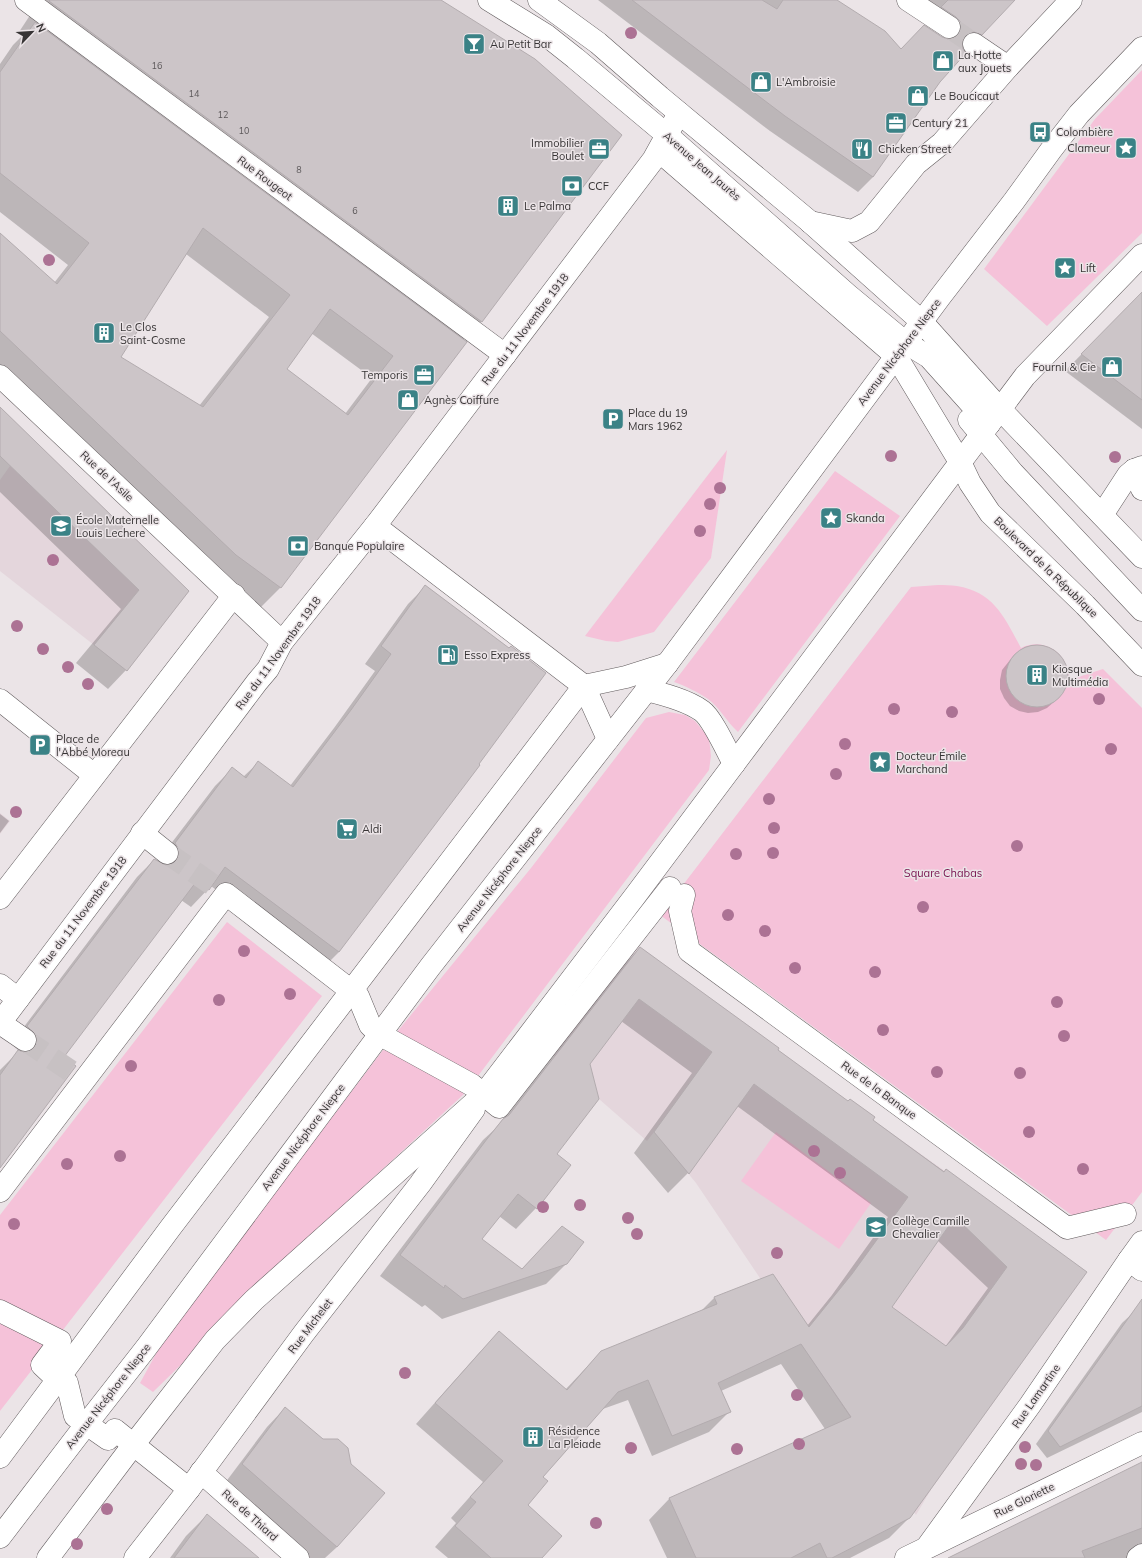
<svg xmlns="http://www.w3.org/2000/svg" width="1142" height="1558" font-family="Mulish,sans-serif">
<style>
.built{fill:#e4d6dc}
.green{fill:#f5c2d9}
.shadow{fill:#0003;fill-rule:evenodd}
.building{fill:#ccc5c8;stroke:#b3acaf;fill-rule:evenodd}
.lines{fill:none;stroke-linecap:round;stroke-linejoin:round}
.minor-tunnel{stroke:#c7c1c3;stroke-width:22;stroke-dasharray:22 11;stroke-linecap:butt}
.minor-casing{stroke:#625c5e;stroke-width:23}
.major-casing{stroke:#625c5e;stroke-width:23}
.minor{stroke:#fff;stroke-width:22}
.major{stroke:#fff;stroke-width:22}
.tree{fill:#ac7294}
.labels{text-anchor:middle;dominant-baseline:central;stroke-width:3;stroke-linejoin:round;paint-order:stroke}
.number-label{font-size:9px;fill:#5c585a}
.poi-label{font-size:11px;fill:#373435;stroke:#ebe4e7;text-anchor:start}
.street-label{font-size:11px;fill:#373435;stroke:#ebe4e7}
.park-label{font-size:11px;fill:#791450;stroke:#ebe4e7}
</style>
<rect width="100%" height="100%" fill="#ebe4e7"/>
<g class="built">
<polygon points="34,440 189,591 127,671 0,571 0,480 10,466"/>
<polygon points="0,813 10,821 0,834"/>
<polygon points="636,944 779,1048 778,1050 848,1101 850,1099 875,1117 873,1120 1087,1272 932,1488 916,1515 799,1341 801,1339 696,1183 654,1132 647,1141 599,1099 596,1088 552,1054"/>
</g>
<g class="green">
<polygon points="1142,70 1142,233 1047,326 984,269 1095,119"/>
<polygon points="727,450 711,558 654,632 618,642 606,641 585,636"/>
<path d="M835 471 900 516 738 732C727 722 720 708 708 699 698 692 685 686 674 682Z"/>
<path d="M938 585C944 585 951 585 957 586 994 592 1005 618 1021 648 1038 639 1059 647 1066 665 1068 670 1067 675 1072 679L1103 669 1142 708V1192L1106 1240 660 915 911 587Z"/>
<polygon points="669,712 685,715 695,721 709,738 711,756 709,770 478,1076 397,1032 531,868 646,718"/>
<polygon points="227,922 322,996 0,1411 0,1215"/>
<polygon points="383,1050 395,1052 454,1084 464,1094 258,1284 192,1354 153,1392 140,1383 164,1339"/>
<polygon points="776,1132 871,1203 839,1249 741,1181"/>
</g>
<g class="shadow">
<path d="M40 0H439L621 136 481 322 462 340 465 342 280 588 258 610 0 374V235L54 283 68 265 0 212V64L13 45 23 35 19 32ZM186 254 269 317 199 406 120 357ZM311 333 372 378 345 414 285 369Z"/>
<polygon points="598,0 760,0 762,1 763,0 836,0 901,50 946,40 945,36 920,0 1013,0 966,49 961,47 873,177 858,192 770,131"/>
<polygon points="1142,293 1142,429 1065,371"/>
<polygon points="0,408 188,592 126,670 108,689 76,663 121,609 0,492"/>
<polygon points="425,587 339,952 322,969 211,886 191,907 181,900 63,1057 0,1166 0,1070 19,1051 11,1044 137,877 154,860 157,862 215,786 232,769 243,777 258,763 290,786 334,728 375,671 365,664 408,604"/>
<polygon points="1035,645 1044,646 1054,650 1061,657 1066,666 1068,676 1066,686 1061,695 1055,701 1047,708 1038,712 1028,713 1019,711 1010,706 1004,698 1000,689 1000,680 1002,670 1014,655 1025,647"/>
<polygon points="0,814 9,821 0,833"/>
<path d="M640 948 872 1120 1085 1272 910 1517 889 1538 850 1558H667L649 1520 669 1499 825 1429 781 1364 721 1391 729 1412 709 1432 652 1456 628 1400 600 1410 542 1477 526 1505 541 1558H448L435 1547 456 1523 451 1518 483 1482 416 1424 479 1353 499 1332 565 1390 601 1352 701 1311 714 1298 807 1326 832 1295 888 1217 737 1106 688 1173 668 1193 634 1153 692 1073 621 1021 589 1064 536 1208 516 1229 499 1216 480 1239 521 1270 542 1248 567 1263 546 1284 442 1319 425 1305 422 1307 380 1276 483 1140 495 1129 620 968ZM937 1240 988 1288 945 1347 890 1307Z"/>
<polygon points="1135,1311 1142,1316 1142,1412 1047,1458 1036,1444 1122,1323"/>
<polygon points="285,1408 337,1547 325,1558 310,1558 225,1483 267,1427"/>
<polygon points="1142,1463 1142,1558 949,1558"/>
<polygon points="207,1515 250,1558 170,1558 186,1536"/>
</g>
<g class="building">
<polygon points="50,0 441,0 535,59 622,135 482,322 49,1"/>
<polygon points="632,0 762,0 777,9 783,0 837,0 885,31 901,49 924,25 942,37 948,39 954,38 959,34 961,27 960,21 956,17 941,7 948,0 1015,0 982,35 974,32 969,33 964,37 962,44 963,49 966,53 940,82 873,177 785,116"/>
<path d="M35 22 467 342 281 588 236 555 0 331V233L57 284 89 243 0 173V72ZM203 228 290 295 203 407 121 357ZM330 309 393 356 348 415 287 369Z"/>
<polygon points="1142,292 1142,400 1081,354"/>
<polygon points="0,407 189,591 127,671 94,645 139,590 0,456"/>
<polygon points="425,585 509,648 511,646 546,673 479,764 480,765 339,952 225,867 209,890 196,882 64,1057 76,1066 0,1168 0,1075 18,1050 24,1052 30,1051 36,1047 37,1041 36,1035 27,1026 154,859 166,865 171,865 176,861 179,854 178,848 175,843 232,767 246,778 258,761 293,787 351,710 391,654 381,646"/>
<circle cx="1037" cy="676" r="31"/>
<path d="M640 947 779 1048 778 1050 848 1101 850 1099 875 1117 873 1120 944 1172 946 1169 1087 1272 910 1518 832 1558H827L820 1543 791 1558H696L669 1498 851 1417 801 1344 718 1383 731 1412 672 1436 648 1380 618 1392 543 1477 548 1481 528 1505 562 1536 542 1558H491L455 1526 476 1502 470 1497 503 1461 435 1403 499 1331 567 1390 601 1351 717 1304 714 1297 773 1274 809 1327 852 1274 908 1197 754 1084 689 1174 654 1132 712 1052 639 999 590 1064 599 1099 557 1154 571 1165 537 1209 518 1194 482 1239 522 1269 562 1226 584 1242 567 1264 463 1299 445 1285 444 1288 400 1255 487 1139 503 1119 509 1115ZM955 1217 1007 1267 963 1328 946 1346 892 1307Z"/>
<polygon points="1142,1299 1142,1406 1060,1447 1048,1431"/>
<polygon points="285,1407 323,1439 338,1439 348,1448 351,1464 385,1493 337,1547 242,1464"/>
<polygon points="1142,1462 1142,1528 1082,1551 1085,1558 948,1558"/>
<polygon points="207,1514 259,1558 174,1558"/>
</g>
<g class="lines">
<g class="minor-tunnel">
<polyline points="949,27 974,44"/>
<polyline points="167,853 213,885"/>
<polyline points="25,1040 72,1072"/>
</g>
<g class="minor-casing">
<g id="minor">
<polyline points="26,0 505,355"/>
<polyline points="489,0 546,35 575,58 667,135 848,295 906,343 929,357 989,424"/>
<polyline points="539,0 598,43 660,97 809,221 922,322 1000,409"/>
<polyline points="908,0 949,27"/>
<polyline points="974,44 1008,67"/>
<polyline points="659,151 896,356 960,462"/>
<polyline points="810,222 852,231 869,222 916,164 942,143 1008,67 1071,0"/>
<polyline points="0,376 282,642"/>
<polyline points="969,420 1013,473 1142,610"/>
<polyline points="1134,470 1142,489"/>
<polyline points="1102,515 1128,475 1134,470 1142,467"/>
<polyline points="375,526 584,686 608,739"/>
<path d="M646 690C663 694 687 700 702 711 712 718 727 751 734 764"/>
<polyline points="0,700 94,775"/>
<polyline points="142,833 167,853"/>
<polyline points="684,895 680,911 689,951 1067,1228 1125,1214"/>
<polyline points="0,898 234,595"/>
<polyline points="0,985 18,999"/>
<polyline points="0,1023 257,682 268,669 282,642 375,526 653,160 679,113"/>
<polyline points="0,1023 25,1040"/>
<polyline points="0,1191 226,894 358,996 370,1025 379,1034 472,1085 499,1107 670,888"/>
<polyline points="0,1311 60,1341 42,1365 58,1380 67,1383 75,1416 108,1439 115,1430 189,1489"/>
<polyline points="0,1457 171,1227 584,686 626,677 667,664"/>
<polyline points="201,1472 298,1558"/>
<polyline points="927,1547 1030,1405 1129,1260"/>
<polyline points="135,1558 189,1489 304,1333 420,1184 474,1109"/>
<polyline points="906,1558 1142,1443"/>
<polyline points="1138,1558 1142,1555"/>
</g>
</g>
<g class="major-casing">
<g id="major">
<polyline points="1000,409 1142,557"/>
<polyline points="960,462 970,483 990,513 1085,605 1142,665"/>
<polyline points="1142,1242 1129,1260 1142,1270"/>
<polyline points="0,1537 78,1435 146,1348 430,967 667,664 940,297 1014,201 1051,150 1079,114 1142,48"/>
<polyline points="48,1558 134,1444 215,1340 254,1300 484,1094 635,896 1025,376 1142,255"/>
</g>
</g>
<use href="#minor" class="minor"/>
<use href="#major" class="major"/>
</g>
<g class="tree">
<circle cx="631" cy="33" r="6"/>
<circle cx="49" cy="260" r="6"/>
<circle cx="891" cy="456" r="6"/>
<circle cx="1115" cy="457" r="6"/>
<circle cx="720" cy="488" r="6"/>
<circle cx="710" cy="504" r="6"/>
<circle cx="700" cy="531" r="6"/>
<circle cx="53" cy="560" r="6"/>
<circle cx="17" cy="626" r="6"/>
<circle cx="43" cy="649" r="6"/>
<circle cx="68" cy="667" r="6"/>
<circle cx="88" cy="684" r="6"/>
<circle cx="1099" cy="699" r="6"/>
<circle cx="894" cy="709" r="6"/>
<circle cx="952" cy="712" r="6"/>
<circle cx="845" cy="744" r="6"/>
<circle cx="1111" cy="749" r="6"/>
<circle cx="836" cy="774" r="6"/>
<circle cx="769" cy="799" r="6"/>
<circle cx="16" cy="812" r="6"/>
<circle cx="774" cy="828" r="6"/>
<circle cx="1017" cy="846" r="6"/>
<circle cx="773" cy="853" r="6"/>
<circle cx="736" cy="854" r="6"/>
<circle cx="923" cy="907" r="6"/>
<circle cx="728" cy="915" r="6"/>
<circle cx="765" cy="931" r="6"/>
<circle cx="244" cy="951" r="6"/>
<circle cx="795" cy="968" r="6"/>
<circle cx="875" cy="972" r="6"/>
<circle cx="290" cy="994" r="6"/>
<circle cx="219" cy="1000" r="6"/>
<circle cx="1057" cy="1002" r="6"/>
<circle cx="883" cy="1030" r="6"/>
<circle cx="1064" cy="1036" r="6"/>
<circle cx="131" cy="1066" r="6"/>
<circle cx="937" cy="1072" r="6"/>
<circle cx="1020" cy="1073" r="6"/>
<circle cx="1029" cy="1132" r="6"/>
<circle cx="814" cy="1151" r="6"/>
<circle cx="120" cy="1156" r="6"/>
<circle cx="67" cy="1164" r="6"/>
<circle cx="1083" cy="1169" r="6"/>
<circle cx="840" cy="1173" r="6"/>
<circle cx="580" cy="1205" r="6"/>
<circle cx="543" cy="1207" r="6"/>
<circle cx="628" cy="1218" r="6"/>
<circle cx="14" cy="1224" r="6"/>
<circle cx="637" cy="1234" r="6"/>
<circle cx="777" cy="1253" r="6"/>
<circle cx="405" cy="1373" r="6"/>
<circle cx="797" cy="1395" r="6"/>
<circle cx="799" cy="1444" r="6"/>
<circle cx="1025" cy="1447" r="6"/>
<circle cx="631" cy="1448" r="6"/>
<circle cx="737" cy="1449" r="6"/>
<circle cx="1021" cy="1464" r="6"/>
<circle cx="1036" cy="1465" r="6"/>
<circle cx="107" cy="1509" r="6"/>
<circle cx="596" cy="1523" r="6"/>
<circle cx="77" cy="1544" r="6"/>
</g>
<defs>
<g id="bar-square" transform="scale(1.15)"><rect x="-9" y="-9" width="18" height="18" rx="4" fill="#3a8286" stroke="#ebe4e7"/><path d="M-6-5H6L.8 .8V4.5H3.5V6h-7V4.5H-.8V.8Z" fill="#fff"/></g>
<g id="shop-square" transform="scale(1.15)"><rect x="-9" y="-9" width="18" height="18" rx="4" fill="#3a8286" stroke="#ebe4e7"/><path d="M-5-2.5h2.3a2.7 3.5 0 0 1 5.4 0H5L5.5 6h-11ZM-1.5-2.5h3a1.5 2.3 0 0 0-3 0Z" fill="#fff"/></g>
<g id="office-square" transform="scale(1.15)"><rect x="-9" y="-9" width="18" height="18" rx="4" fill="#3a8286" stroke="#ebe4e7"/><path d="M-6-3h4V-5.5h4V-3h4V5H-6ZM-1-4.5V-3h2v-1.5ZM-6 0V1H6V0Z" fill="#fff"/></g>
<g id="bus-square" transform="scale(1.15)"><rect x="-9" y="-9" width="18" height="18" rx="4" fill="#3a8286" stroke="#ebe4e7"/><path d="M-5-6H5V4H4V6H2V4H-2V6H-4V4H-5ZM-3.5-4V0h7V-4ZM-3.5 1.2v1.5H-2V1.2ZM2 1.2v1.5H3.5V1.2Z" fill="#fff"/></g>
<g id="sight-square" transform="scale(1.15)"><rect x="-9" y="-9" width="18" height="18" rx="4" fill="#3a8286" stroke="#ebe4e7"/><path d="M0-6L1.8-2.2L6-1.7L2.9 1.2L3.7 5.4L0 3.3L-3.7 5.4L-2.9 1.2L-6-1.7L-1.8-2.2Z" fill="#fff"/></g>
<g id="restaurant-square" transform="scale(1.15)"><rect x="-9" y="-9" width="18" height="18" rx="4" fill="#3a8286" stroke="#ebe4e7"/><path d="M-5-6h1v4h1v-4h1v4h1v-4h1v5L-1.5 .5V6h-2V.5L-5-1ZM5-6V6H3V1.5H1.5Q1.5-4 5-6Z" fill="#fff"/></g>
<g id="bank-square" transform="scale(1.15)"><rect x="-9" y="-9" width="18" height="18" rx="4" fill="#3a8286" stroke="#ebe4e7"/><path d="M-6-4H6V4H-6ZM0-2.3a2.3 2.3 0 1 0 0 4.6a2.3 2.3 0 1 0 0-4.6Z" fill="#fff"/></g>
<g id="building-square" transform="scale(1.15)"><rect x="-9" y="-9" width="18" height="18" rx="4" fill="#3a8286" stroke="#ebe4e7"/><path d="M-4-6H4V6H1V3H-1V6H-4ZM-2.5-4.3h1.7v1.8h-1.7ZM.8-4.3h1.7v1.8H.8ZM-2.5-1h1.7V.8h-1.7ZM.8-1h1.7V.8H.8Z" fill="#fff"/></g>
<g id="parking-square" transform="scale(1.15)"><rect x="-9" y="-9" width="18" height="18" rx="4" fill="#3a8286" stroke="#ebe4e7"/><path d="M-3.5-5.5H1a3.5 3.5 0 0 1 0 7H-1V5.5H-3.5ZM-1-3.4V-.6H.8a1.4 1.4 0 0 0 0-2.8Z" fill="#fff"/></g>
<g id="school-square" transform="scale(1.15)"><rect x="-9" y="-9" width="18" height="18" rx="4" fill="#3a8286" stroke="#ebe4e7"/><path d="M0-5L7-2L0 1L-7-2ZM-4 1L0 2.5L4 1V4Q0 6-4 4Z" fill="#fff"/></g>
<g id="fuel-square" transform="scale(1.15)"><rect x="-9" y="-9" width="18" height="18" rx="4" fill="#3a8286" stroke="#ebe4e7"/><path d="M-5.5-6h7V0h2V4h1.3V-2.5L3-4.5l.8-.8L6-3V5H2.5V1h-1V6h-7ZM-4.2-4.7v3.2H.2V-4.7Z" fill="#fff"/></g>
<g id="supermarket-square" transform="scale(1.15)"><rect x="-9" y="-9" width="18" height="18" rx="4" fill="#3a8286" stroke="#ebe4e7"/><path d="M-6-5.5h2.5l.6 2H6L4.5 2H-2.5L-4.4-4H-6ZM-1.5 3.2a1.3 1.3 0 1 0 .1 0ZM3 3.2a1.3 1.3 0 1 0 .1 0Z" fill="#fff"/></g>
</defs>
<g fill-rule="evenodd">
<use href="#bar-square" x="474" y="44"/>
<use href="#shop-square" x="943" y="61"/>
<use href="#shop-square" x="761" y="82"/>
<use href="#shop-square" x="918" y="96"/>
<use href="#office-square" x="896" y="123"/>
<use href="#bus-square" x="1040" y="132"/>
<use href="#sight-square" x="1126" y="148"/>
<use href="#office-square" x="599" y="149"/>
<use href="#restaurant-square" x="862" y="149"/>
<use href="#bank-square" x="572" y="186"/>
<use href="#building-square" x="508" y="206"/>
<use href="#sight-square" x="1065" y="268"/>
<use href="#building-square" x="104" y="333"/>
<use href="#shop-square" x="1112" y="367"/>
<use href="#office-square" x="424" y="375"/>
<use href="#shop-square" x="408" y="400"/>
<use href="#parking-square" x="613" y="419"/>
<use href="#sight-square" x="831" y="518"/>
<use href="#school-square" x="61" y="526"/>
<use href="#bank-square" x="298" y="546"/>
<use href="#fuel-square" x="448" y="655"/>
<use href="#building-square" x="1037" y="675"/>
<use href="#parking-square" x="40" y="745"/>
<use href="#sight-square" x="880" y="762"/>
<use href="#supermarket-square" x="347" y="829"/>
<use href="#school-square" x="876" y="1227"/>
<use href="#building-square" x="533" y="1437"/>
</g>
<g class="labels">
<g class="number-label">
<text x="157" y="65">16</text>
<text x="194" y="93">14</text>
<text x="223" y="114">12</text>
<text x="244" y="130">10</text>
<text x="299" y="169">8</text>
<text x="355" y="210">6</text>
</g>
<g class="poi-label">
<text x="490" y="44">Au Petit Bar</text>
<text x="958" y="55">La Hotte<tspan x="958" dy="13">aux Jouets</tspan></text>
<text x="776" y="82">L'Ambroisie</text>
<text x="934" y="96">Le Boucicaut</text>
<text x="912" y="123">Century 21</text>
<text x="1056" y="132">Colombière</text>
<text x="584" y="143" text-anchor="end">Immobilier<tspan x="584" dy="13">Boulet</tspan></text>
<text x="1110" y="148" text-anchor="end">Clameur</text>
<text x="878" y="149">Chicken Street</text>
<text x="588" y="186">CCF</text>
<text x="524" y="206">Le Palma</text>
<text x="1080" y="268">Lift</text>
<text x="120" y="327">Le Clos<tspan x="120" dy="13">Saint-Cosme</tspan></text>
<text x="1096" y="367" text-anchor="end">Fournil &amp; Cie</text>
<text x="408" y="375" text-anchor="end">Temporis</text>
<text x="424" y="400">Agnès Coiffure</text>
<text x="628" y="413">Place du 19<tspan x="628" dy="13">Mars 1962</tspan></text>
<text x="846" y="518">Skanda</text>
<text x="76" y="520">École Maternelle<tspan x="76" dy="13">Louis Lechere</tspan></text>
<text x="314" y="546">Banque Populaire</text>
<text x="464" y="655">Esso Express</text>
<text x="1052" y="669">Kiosque<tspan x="1052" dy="13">Multimédia</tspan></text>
<text x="56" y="739">Place de<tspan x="56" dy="13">l'Abbé Moreau</tspan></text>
<text x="896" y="756">Docteur Émile<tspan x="896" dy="13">Marchand</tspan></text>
<text x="362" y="829">Aldi</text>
<text x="892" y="1221">Collège Camille<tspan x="892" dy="13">Chevalier</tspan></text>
<text x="548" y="1431">Résidence<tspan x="548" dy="13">La Pleiade</tspan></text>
</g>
<g class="street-label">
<text transform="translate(702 166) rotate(41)">Avenue Jean Jaurès</text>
<text transform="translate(265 178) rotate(37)">Rue Rougeot</text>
<text transform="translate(525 329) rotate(-53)">Rue du 11 Novembre 1918</text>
<text transform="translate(899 352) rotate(-53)">Avenue Nicéphore Niepce</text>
<text transform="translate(107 476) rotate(43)">Rue de l'Asile</text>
<text transform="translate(1046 567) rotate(44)">Boulevard de la République</text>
<text transform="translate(278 653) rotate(-54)">Rue du 11 Novembre 1918</text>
<text transform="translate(499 879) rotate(-52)">Avenue Nicéphore Niepce</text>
<text transform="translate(83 912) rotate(-53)">Rue du 11 Novembre 1918</text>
<text transform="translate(879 1090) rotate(36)">Rue de la Banque</text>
<text transform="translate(303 1137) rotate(-53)">Avenue Nicéphore Niepce</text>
<text transform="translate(310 1326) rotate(-53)">Rue Michelet</text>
<text transform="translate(108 1396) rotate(-52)">Avenue Nicéphore Niepce</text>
<text transform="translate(1036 1396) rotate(-55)">Rue Lamartine</text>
<text transform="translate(1024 1500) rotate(-26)">Rue Gloriette</text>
<text transform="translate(250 1515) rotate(42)">Rue de Thiard</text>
</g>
<g class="park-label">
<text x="943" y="873">Square Chabas</text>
</g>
</g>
<g transform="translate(32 32) rotate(65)" stroke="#ebe4e7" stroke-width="3" paint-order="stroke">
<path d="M0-3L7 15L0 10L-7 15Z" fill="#373435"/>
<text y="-6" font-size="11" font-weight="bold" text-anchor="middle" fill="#373435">N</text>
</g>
</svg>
